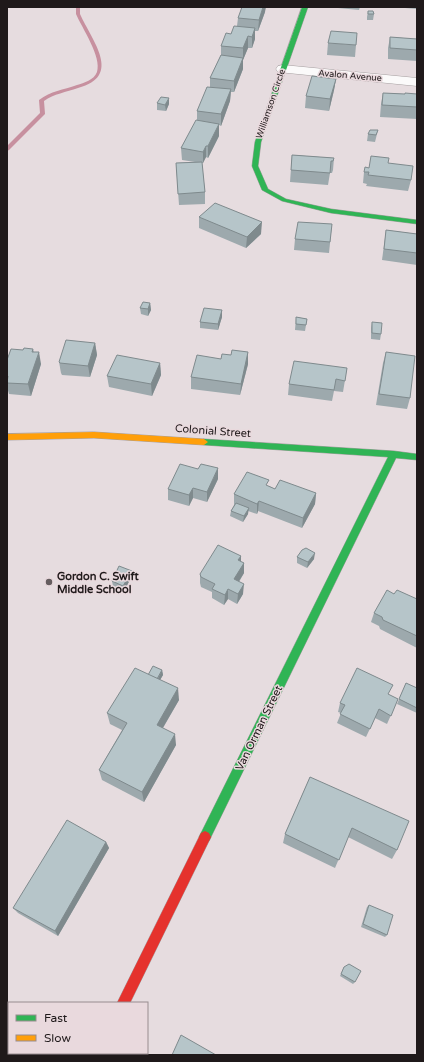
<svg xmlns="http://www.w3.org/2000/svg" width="424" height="1062" font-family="'Varela Round',sans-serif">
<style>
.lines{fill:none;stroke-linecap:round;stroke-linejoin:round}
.stream{fill:#c7909f;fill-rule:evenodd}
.street-casing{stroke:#a6a0a1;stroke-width:1}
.fast-casing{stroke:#a6a0a1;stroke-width:1}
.slow-casing{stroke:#a6a0a1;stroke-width:1}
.jam-casing{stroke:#a6a0a1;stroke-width:1}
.street{fill:#fbfafa;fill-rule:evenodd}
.fast{fill:#30b455;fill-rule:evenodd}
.slow{fill:#ff9f0a;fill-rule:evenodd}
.jam{fill:#e5322d;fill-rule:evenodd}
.wall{fill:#9da9ad}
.shaded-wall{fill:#7f8a8d}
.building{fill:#b6c5c9;stroke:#7f8a8d}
.poi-dot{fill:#655d5f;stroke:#e9d9dd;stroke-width:1.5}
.labels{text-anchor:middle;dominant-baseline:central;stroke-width:3;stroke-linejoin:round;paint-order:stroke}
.far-street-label{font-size:9px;fill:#1f191a;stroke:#e9d9dd}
.street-label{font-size:11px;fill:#1f191a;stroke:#e9d9dd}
.poi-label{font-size:11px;font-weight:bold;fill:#1f191a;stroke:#e9d9dd;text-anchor:start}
</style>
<rect width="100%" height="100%" fill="#e6dcdf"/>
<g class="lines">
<path class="stream" d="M76 7H80V14C92 41 123 76 78 88 66 92 54 94 44 101L45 114 9 150 7 151V146L40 113 39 100C51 91 63 90 77 85 84 83 94 80 97 72 102 57 82 28 76 14Z"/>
<g class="street-casing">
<g id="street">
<polygon points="283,65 417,78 417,86 278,72 276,69 278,66"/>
<polygon points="83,1053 115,1053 114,1055 82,1055"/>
</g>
</g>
<g class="fast-casing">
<g id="fast">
<polygon points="302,7 308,7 261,142 258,166 268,189 286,199 331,209 417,220 417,224 331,213 282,201 262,190 252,166 255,142"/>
<polygon points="204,439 394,451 417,454 417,460 396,458 209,841 205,843 201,841 199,837 201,833 388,457 204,445 200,442"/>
</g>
</g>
<g class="slow-casing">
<polygon id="slow" points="94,432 204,439 208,442 204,445 94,438 7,440 7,434"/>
</g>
<g class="jam-casing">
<polygon id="jam" points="205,831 209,833 211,837 209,841 130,1003 117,1003 201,833"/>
</g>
<use href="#street" class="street"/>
<use href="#fast" class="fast"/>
<use href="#slow" class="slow"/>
<use href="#jam" class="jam"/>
</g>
<g class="wall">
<polygon points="338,7 360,7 359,10 338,8"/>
<polygon points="405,7 417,7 417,9 405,8"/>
<polygon points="368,11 374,14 373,20 367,20 367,17"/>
<polygon points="265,12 258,31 255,31 255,39 252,48 248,48 243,60 243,69 234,92 231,92 230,101 221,126 219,125 219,136 208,158 206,157 203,163 202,163 205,192 205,204 179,205 176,163 195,162 182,160 181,148 197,121 197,111 210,87 210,78 221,55 221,46 237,26 238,18"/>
<polygon points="390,37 417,39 417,61 388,59 388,48"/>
<polygon points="328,43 356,45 355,57 327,55"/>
<polygon points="336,79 334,90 329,111 305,108 306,96"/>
<polygon points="383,93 404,94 417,94 417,119 380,117 381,104"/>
<polygon points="157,103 169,104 166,111 157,110"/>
<polygon points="378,130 375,142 367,141 368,134"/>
<polygon points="292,155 334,158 333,170 332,173 330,173 328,185 290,182"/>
<polygon points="388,163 411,180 408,191 366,186 367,184 363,183 364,172 369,168"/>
<polygon points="199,217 261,234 246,248 199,228"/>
<polygon points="332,224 329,253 294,250 295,239"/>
<polygon points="386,230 417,234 417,265 382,260"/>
<polygon points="150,303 151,310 148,316 141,314 140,308"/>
<polygon points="222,310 222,317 218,330 200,328 200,322"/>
<polygon points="296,317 307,319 305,331 295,330"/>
<polygon points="372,322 381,334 380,340 371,339 371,328"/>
<polygon points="95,343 97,355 90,377 62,375 61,373 59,362"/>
<polygon points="33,349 34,352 41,364 31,396 9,394 7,387 7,360 23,350"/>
<polygon points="248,352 248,364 240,395 191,389 191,377 221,359"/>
<polygon points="386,352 410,398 407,409 376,405 383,363"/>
<polygon points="160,363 161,375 152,396 109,387 107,376"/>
<polygon points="347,368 343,392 334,391 332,401 288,395 289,384"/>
<polygon points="218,479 207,502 193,498 189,506 168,500 168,489"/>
<polygon points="269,486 275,489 316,493 315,504 302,528 258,511 257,514 248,511 248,514 243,522 230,516 231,511 234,505 234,494"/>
<polygon points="241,556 241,562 244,563 244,573 239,582 243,594 237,604 228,599 224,605 212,598 212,592 201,587 200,583 200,574"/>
<polygon points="297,557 314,559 307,568 297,563"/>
<polygon points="132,576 124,591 113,586 112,581"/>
<polygon points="394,594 417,599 417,648 380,629 379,626 371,622 374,613"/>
<polygon points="162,670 163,675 160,680 179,700 163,728 176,745 144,802 102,780 99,770 122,730 110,724 107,713 148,675"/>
<polygon points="406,683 416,688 417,685 417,713 397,704"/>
<polygon points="389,695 398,699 387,724 375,718 366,737 337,723 341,713 338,712 340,703"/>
<polygon points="310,777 397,850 392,859 348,837 335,868 283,843 285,834"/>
<polygon points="106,842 109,848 58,936 18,913 13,908"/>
<polygon points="369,905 387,935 385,937 361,927 367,907"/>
<polygon points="344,967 355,982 353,984 340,976 343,969"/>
</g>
<g class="shaded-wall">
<polygon points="263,7 266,7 265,12 258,31 259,20"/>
<polygon points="255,28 255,39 252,48 252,37"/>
<polygon points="248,36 248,48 243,60 243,69 234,92 234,81 243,58 243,48"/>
<polygon points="336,79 334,90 329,111 330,99"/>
<polygon points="231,89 230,101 221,126 221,114"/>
<polygon points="169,98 169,104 166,111 165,105"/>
<polygon points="219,124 219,136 208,158 208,146"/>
<polygon points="206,146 206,157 203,163 203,152"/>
<polygon points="262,222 261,234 246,248 247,237"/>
<polygon points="150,303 151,310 148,316 148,309"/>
<polygon points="222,310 222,317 218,330 218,324"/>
<polygon points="95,343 97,355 90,377 88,366"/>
<polygon points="39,352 41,364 31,396 28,384"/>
<polygon points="248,352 248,364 240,395 241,384"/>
<polygon points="160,363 161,375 152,396 151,384"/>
<polygon points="218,468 218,479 207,502 207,492"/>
<polygon points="193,488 193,498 189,506 189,495"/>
<polygon points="316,493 315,504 302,528 303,518"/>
<polygon points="259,501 258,511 257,514 257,504"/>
<polygon points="249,508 248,514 243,522 244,516"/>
<polygon points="315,553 314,559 307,568 308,562"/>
<polygon points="241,556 241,566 238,560"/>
<polygon points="244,563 244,573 234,589 234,579"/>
<polygon points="132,571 132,576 124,591 123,586"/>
<polygon points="244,584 243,594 237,604 238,594"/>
<polygon points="228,589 228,599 224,605 225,595"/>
<polygon points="162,670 163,675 157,685 157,681"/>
<polygon points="178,688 179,700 158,736 157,725"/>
<polygon points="175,734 176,745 144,802 142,792"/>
<polygon points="106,842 109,848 58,936 55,931"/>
</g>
<g class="building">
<polygon points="242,7 263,7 259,20 238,18"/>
<polygon points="368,11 373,11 374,14 368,14"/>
<polygon points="234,26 255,28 252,37 248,36 243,48 221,46 226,33 231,34"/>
<polygon points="331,31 357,33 356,45 328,43"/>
<polygon points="390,37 417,39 417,50 390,48"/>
<polygon points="221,55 243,58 234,81 210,78"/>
<polygon points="312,76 336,79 330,99 306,96"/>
<polygon points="207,87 231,89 221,114 197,111"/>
<polygon points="383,93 405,94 405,93 417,94 417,107 382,105"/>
<polygon points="161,97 169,98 165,105 157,103"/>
<polygon points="196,120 219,124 208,146 206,146 203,152 181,148"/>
<polygon points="370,130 378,130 376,135 368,134"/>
<polygon points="292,155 334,158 333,161 331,161 330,173 291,170"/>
<polygon points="371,156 389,158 388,163 413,166 411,180 368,175 369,172 364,172 365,167 369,168"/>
<polygon points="202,162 205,192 178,194 176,163"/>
<polygon points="215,203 262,222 247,237 199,217"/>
<polygon points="298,222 332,224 330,242 295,239"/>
<polygon points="386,230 417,234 417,253 384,249"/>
<polygon points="143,302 150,303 148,309 140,308"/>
<polygon points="204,308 222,310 218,324 200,322"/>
<polygon points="296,317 307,319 306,325 296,324"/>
<polygon points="372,322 382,323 381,334 372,333"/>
<polygon points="66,340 95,343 88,366 60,363 59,362"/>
<polygon points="24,348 33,349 32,352 39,352 28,384 7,383 8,376 7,376 7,360 11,349 23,350"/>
<polygon points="232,350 248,352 241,384 191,377 197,355 221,359 222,354 231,355"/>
<polygon points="386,352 415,356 410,398 379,394"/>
<polygon points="117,355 160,363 151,384 107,376"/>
<polygon points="294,361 347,368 345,381 336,379 334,390 289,384"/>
<polygon points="180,464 198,469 201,464 218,468 207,492 193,488 189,495 168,489"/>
<polygon points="247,472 269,480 266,485 275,489 280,480 316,493 303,518 259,501 257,504 234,494"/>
<polygon points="236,503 249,508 244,516 231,511"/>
<polygon points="218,545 241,556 238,560 244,563 234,579 244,584 238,594 228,589 225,595 212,589 215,584 201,577 200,574"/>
<polygon points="306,548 315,553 308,562 297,557 302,550"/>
<polygon points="119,566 132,571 123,586 112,581"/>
<polygon points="387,590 394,594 397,590 417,599 417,636 383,620 382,617 374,613"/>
<polygon points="153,666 162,670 157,679 148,675"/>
<polygon points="135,668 178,688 157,725 175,734 142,792 99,770 127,723 107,713"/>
<polygon points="357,668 393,685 388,694 398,699 391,716 379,709 370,729 340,714 345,705 340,703"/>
<polygon points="406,683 417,688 417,708 399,699"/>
<polygon points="310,777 409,821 397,850 352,828 339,860 285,834"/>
<polygon points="67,820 106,842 55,931 13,908"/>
<polygon points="369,905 393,915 387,935 363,924"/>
<polygon points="349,964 361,971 355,982 341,974 344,967"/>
<polygon points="181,1035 216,1055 172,1055"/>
</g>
<circle class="poi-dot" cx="49" cy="582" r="4"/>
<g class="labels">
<g class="far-street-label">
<text transform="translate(350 76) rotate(5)">Avalon Avenue</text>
<text transform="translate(271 104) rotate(-71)">Williamson Circle</text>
</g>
<g class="street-label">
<text transform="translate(213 431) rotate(4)">Colonial Street</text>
<text transform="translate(259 728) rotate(-64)">Van Orman Street</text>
</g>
<g class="poi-label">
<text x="57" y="576">Gordon C. Swift<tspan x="57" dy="13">Middle School</tspan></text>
</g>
</g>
<rect width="424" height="1062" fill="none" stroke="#1f191a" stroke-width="16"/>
<rect x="8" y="1002" width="140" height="52" fill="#e9d9dd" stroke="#988c8f"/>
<rect x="16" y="1015" width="20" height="6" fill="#30b455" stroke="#988c8f"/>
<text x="44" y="1022" font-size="12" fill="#1f191a">Fast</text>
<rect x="16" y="1035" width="20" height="6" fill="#ff9f0a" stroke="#988c8f"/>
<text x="44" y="1042" font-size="12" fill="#1f191a">Slow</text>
</svg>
